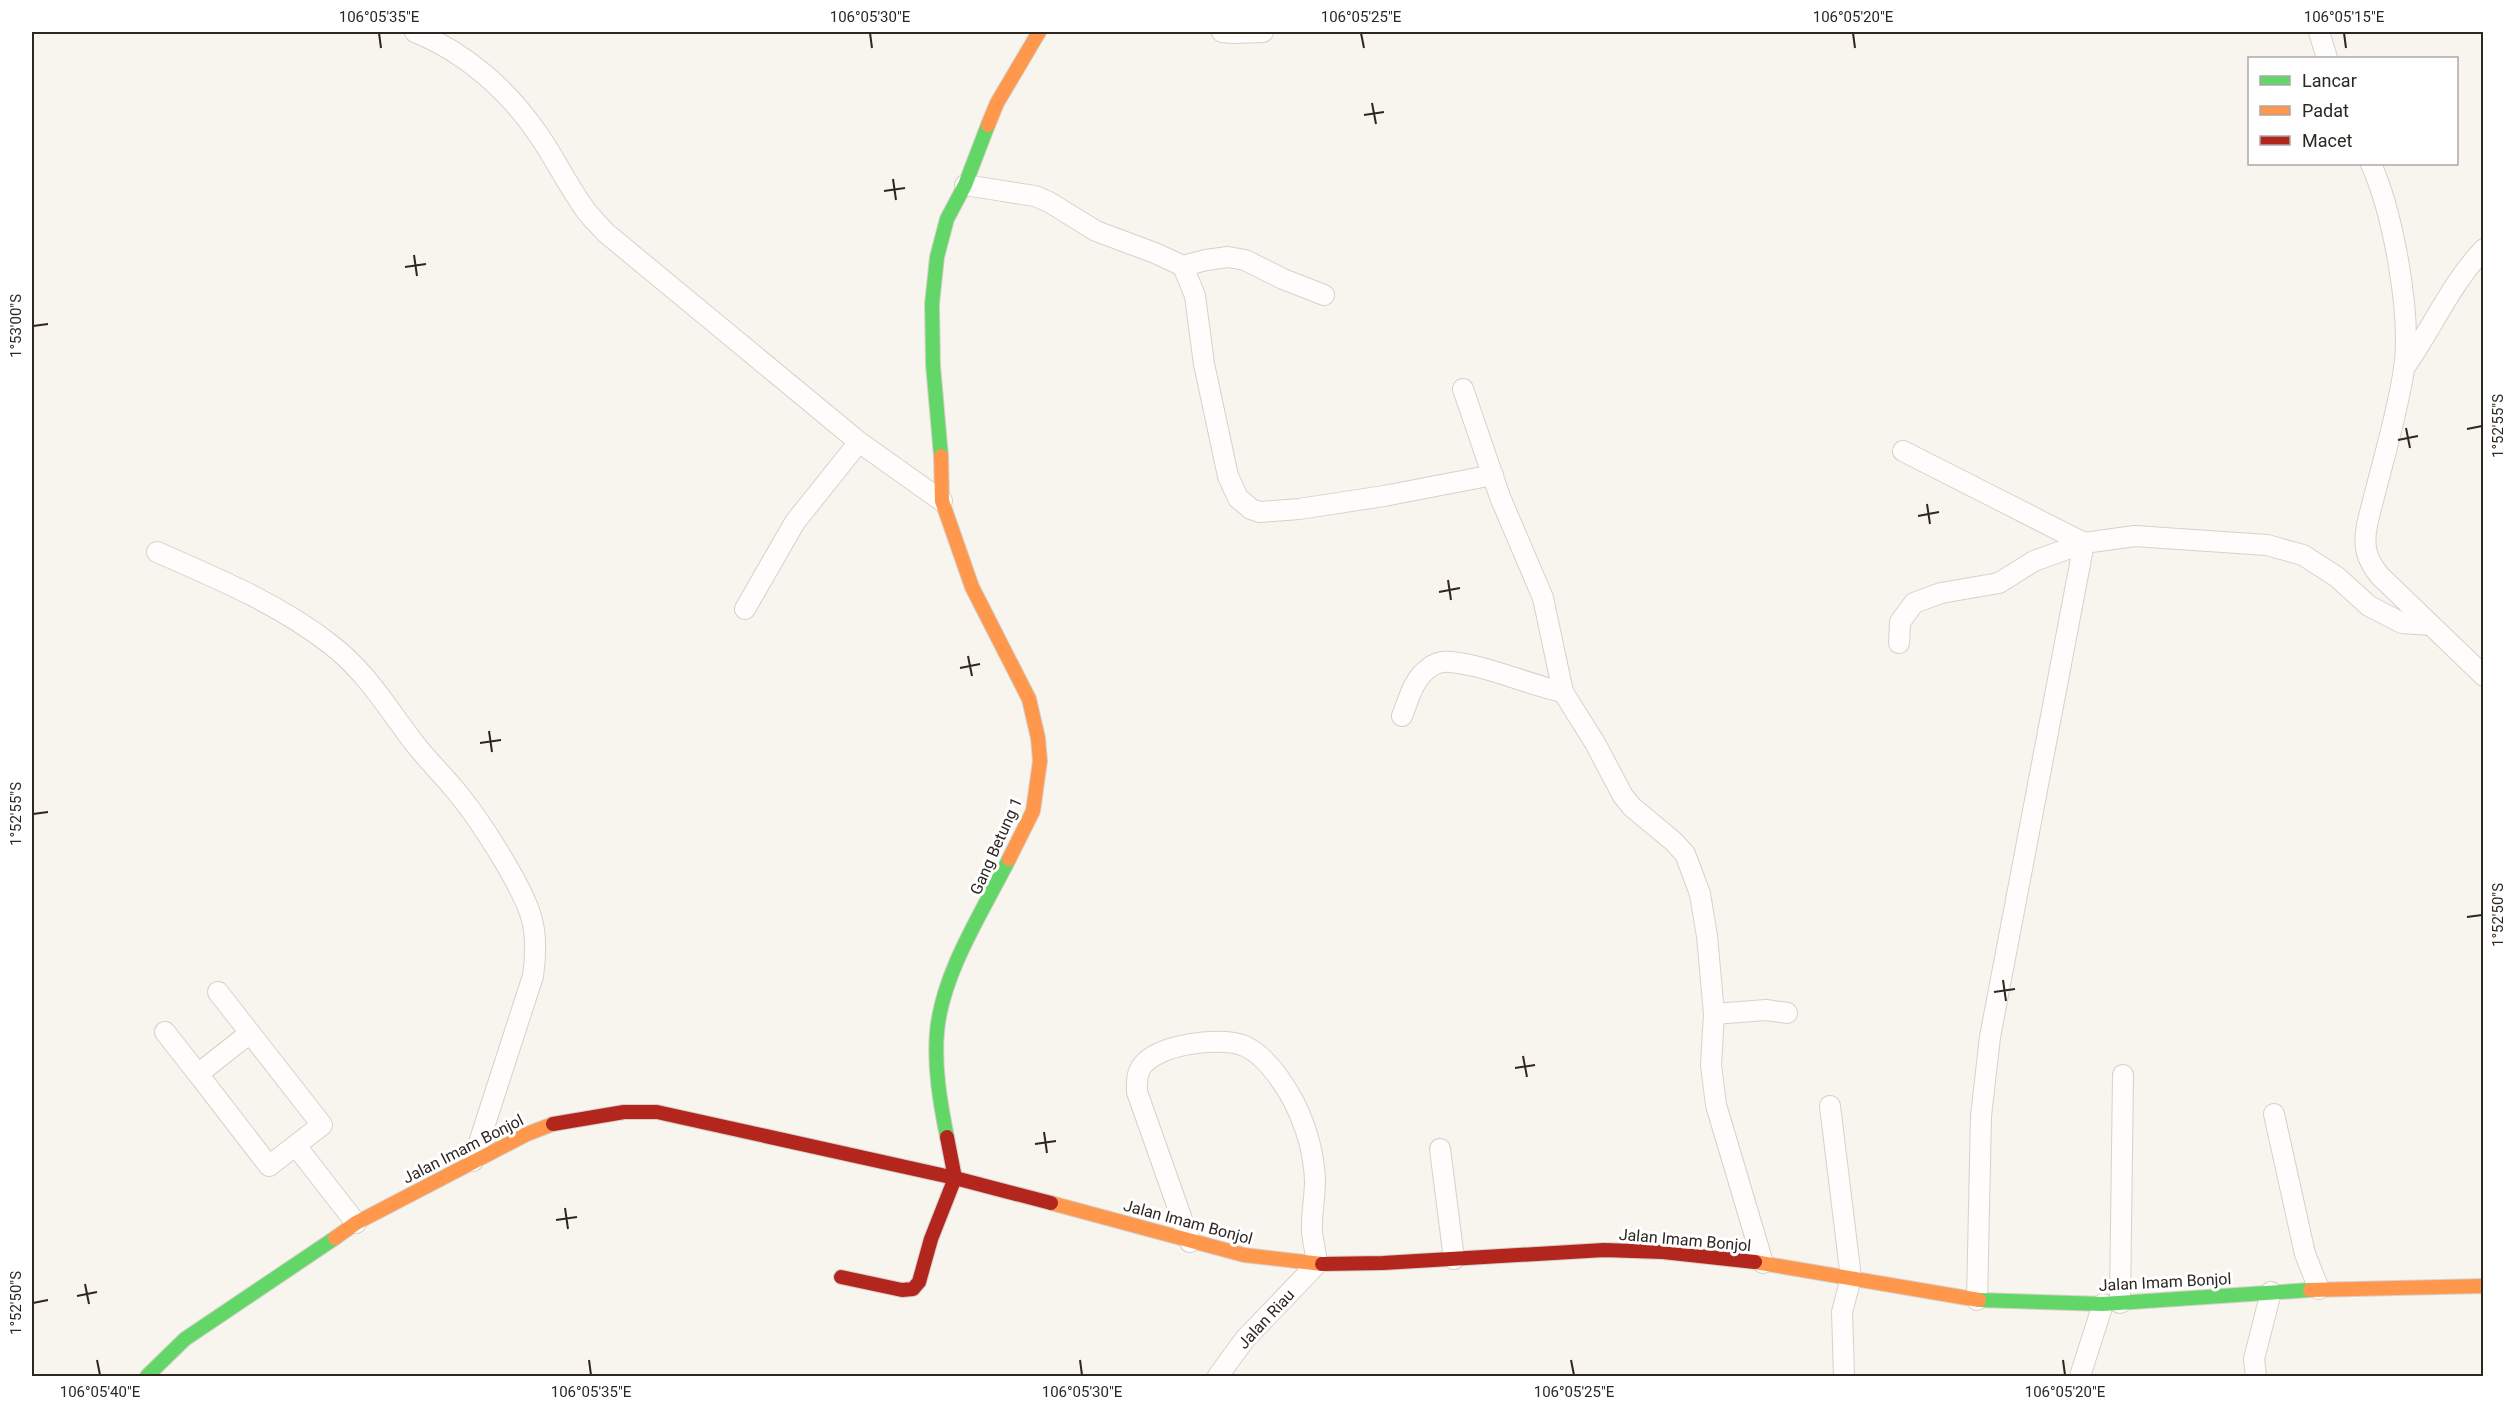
<svg xmlns="http://www.w3.org/2000/svg" width="2515" height="1408" font-family="Roboto,sans-serif">
<style>
.lines{fill:none;stroke-linecap:round;stroke-linejoin:round}
.street-casing{stroke:#d6d1cb;stroke-width:22}
.fast-casing{stroke:#d6d1cb;stroke-width:16}
.slow-casing{stroke:#d6d1cb;stroke-width:16}
.jam-casing{stroke:#d6d1cb;stroke-width:16}
.street{stroke:#fefdfc;stroke-width:20}
.fast{stroke:#63d668;stroke-width:14}
.slow{stroke:#ff974d;stroke-width:14}
.jam{stroke:#b3261e;stroke-width:14}
.ticks{fill:none;stroke:#2c2720;stroke-width:2}
.labels{text-anchor:middle;dominant-baseline:central;stroke-width:6;stroke-linejoin:round;paint-order:stroke}
.street-label{font-size:16px;fill:#2c2720;stroke:#fff}
.neatline{fill:none;stroke:#2c2720;stroke-width:2}
.ticks-label{font-size:15px;text-anchor:middle;fill:#2c2720}
</style>
<rect width="100%" height="100%" fill="#f8f4ee"/>
<g class="lines">
<g class="street-casing">
<g id="street">
<path d="M415 32C465 52 508 90 538 134 554 157 566 182 582 205 588 215 598 224 606 233L859 442 942 501"/>
<polyline points="1222,32 1234,33 1263,32"/>
<polyline points="2319,32 2327,58"/>
<path d="M2371 164C2393 213 2412 315 2404 369 2396 422 2379 473 2367 525 2363 546 2366 559 2380 576L2484 676"/>
<polyline points="965,185 1035,196 1049,202 1096,231 1155,253 1183,266 1195,296 1204,364 1228,476 1238,498 1251,509 1260,512 1299,509 1384,496 1493,475"/>
<polyline points="1183,266 1206,260 1228,257 1245,260 1283,279 1324,295"/>
<path d="M2404 368C2432 329 2451 283 2484 249"/>
<polyline points="1463,389 1500,497 1543,598 1563,692 1595,743 1623,796 1632,807 1673,841 1685,854 1693,875 1700,894 1707,936 1714,1014 1711,1065 1716,1105 1763,1263"/>
<polyline points="1903,451 2084,543 1990,1037 1981,1116 1977,1300"/>
<path d="M157 552C216 578 279 604 330 644 366 671 388 709 415 744 429 762 446 778 460 796 481 822 519 881 530 913 537 933 536 955 533 976L473 1161"/>
<polyline points="745,609 795,522 859,442"/>
<polyline points="1899,643 1900,622 1914,603 1941,593 1999,583 2034,561 2084,543 2135,536 2267,545 2303,555 2337,577 2369,606 2402,623 2431,625"/>
<path d="M1402 716C1409 699 1413 679 1429 668 1435 663 1443 661 1451 662 1489 666 1526 684 1563 692"/>
<polyline points="218,992 322,1125 269,1166 198,1074 250,1033"/>
<polyline points="1714,1014 1766,1010 1787,1013"/>
<polyline points="165,1032 198,1074"/>
<polyline points="1830,1106 1851,1278 1842,1312 1844,1376"/>
<polyline points="2274,1114 2305,1254 2319,1289"/>
<polyline points="296,1146 356,1223"/>
<polyline points="1440,1149 1454,1259"/>
<path d="M1190 1242 1137 1092C1137 1083 1136 1074 1142 1066 1158 1044 1218 1037 1242 1045 1264 1053 1283 1082 1294 1102 1306 1126 1314 1154 1315 1181 1315 1198 1311 1215 1312 1232 1313 1242 1316 1253 1317 1264L1245 1339 1218 1376"/>
<polyline points="2120,1303 2123,1075"/>
<polyline points="2080,1376 2103,1304"/>
<polyline points="2256,1376 2254,1359 2271,1292"/>
</g>
</g>
<g class="fast-casing">
<g id="fast">
<polyline points="941,456 933,365 932,304 937,257 947,219 965,185 988,125"/>
<path d="M947 1137C940 1102 934 1067 937 1032 942 973 983 911 1009 859"/>
<polyline points="1979,1300 2103,1304 2310,1290"/>
<polyline points="147,1376 185,1339 335,1238"/>
</g>
</g>
<g class="slow-casing">
<g id="slow">
<polyline points="988,125 997,103 1039,32"/>
<polyline points="941,456 942,501 972,587 1029,699 1038,738 1040,761 1033,811 1009,859"/>
<polyline points="1051,1203 1244,1255 1322,1264"/>
<polyline points="335,1238 356,1223 527,1134 553,1124"/>
<polyline points="1755,1262 1979,1300"/>
<polyline points="2310,1290 2484,1286"/>
</g>
</g>
<g class="jam-casing">
<g id="jam">
<polyline points="553,1124 624,1112 657,1112 955,1178 1051,1203"/>
<polyline points="1322,1264 1383,1263 1604,1250 1663,1252 1755,1262"/>
<polyline points="841,1277 902,1290 913,1289 919,1282 931,1239 955,1178 947,1137"/>
</g>
</g>
<use href="#street" class="street"/>
<use href="#fast" class="fast"/>
<use href="#slow" class="slow"/>
<use href="#jam" class="jam"/>
</g>
<path class="ticks" d="M379 33 381 48M870 33 872 48M1361 33 1364 48M1853 33 1855 48M2344 33 2346 48M1372 103 1376 124M1364 115 1384 112M893 179 896 200M884 191 905 188M414 255 417 276M405 267 426 264M33 326 48 324M2406 428 2410 448M2467 429 2482 426M2398 440 2418 436M1927 504 1930 524M1918 516 1939 512M1448 580 1451 600M1439 592 1460 588M968 656 972 676M960 668 980 664M489 731 492 752M480 743 501 740M33 814 48 812M2467 917 2482 915M2003 980 2006 1001M1994 992 2015 989M1523 1056 1527 1077M1515 1068 1535 1065M1044 1132 1047 1153M1035 1144 1056 1141M565 1208 568 1229M556 1220 577 1217M85 1284 89 1304M77 1296 97 1292M33 1303 48 1300M97 1360 100 1375M589 1360 591 1375M1080 1360 1082 1375M1571 1360 1574 1375M2063 1360 2065 1375"/>
<g class="labels">
<g class="street-label">
<text transform="translate(996 846) rotate(-66)">Gang Betung 1</text>
<text transform="translate(463 1149) rotate(-27)">Jalan Imam Bonjol</text>
<text transform="translate(1188 1222) rotate(15)">Jalan Imam Bonjol</text>
<text transform="translate(1685 1240) rotate(5)">Jalan Imam Bonjol</text>
<text transform="translate(2165 1282) rotate(-3)">Jalan Imam Bonjol</text>
<text transform="translate(1266 1319) rotate(-47)">Jalan Riau</text>
</g>
</g>
<rect width="2515" height="1408" fill="none" stroke="#ffffff" stroke-width="66"/>
<rect x="2248" y="57" width="210" height="108" fill="#ffffff" stroke="#aba9a6" stroke-width="1.5"/>
<rect x="2260" y="76" width="30" height="9" fill="#63d668" stroke="#aba9a6" stroke-width="1.5"/>
<text x="2302" y="87" font-size="18" fill="#2c2720">Lancar</text>
<rect x="2260" y="106" width="30" height="9" fill="#ff974d" stroke="#aba9a6" stroke-width="1.5"/>
<text x="2302" y="117" font-size="18" fill="#2c2720">Padat</text>
<rect x="2260" y="136" width="30" height="9" fill="#b3261e" stroke="#aba9a6" stroke-width="1.5"/>
<text x="2302" y="147" font-size="18" fill="#2c2720">Macet</text>
<rect x="33" y="33" width="2449" height="1342" class="neatline"/>
<g class="ticks-label">
<text x="379" y="22">106°05'35"E</text>
<text x="870" y="22">106°05'30"E</text>
<text x="1361" y="22">106°05'25"E</text>
<text x="1853" y="22">106°05'20"E</text>
<text x="2344" y="22">106°05'15"E</text>
<text transform="translate(16 326) rotate(-90)" y="5">1°53'00"S</text>
<text transform="translate(2498 426) rotate(-90)" y="5">1°52'55"S</text>
<text transform="translate(16 814) rotate(-90)" y="5">1°52'55"S</text>
<text transform="translate(2498 915) rotate(-90)" y="5">1°52'50"S</text>
<text transform="translate(16 1303) rotate(-90)" y="5">1°52'50"S</text>
<text x="100" y="1397">106°05'40"E</text>
<text x="591" y="1397">106°05'35"E</text>
<text x="1082" y="1397">106°05'30"E</text>
<text x="1574" y="1397">106°05'25"E</text>
<text x="2065" y="1397">106°05'20"E</text>
</g>
</svg>
